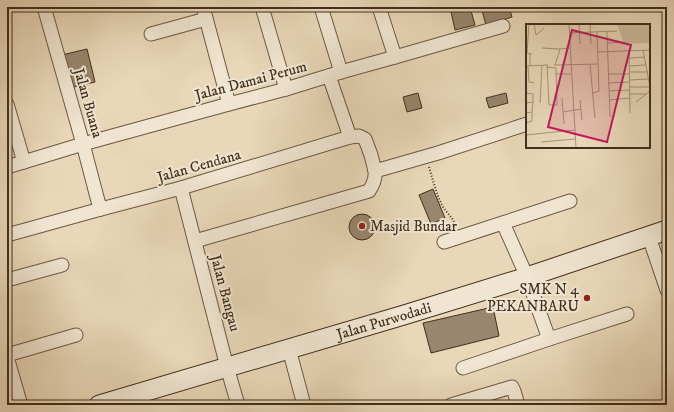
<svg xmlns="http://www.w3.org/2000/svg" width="674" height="412" font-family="'IM FELL DW Pica',serif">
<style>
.building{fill:#98866e;stroke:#412e1d}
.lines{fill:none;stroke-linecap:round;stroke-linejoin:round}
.street-casing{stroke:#6b5844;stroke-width:15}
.secondary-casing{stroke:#412e1d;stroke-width:21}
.path{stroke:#412e1d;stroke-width:2;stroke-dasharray:1 2;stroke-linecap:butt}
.street{stroke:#f0e5d1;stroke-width:13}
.secondary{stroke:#f0e5d1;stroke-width:19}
.poi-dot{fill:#8f2418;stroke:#f0e5d1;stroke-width:1.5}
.labels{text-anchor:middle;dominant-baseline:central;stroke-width:4;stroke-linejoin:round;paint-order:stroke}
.street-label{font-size:15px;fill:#412e1d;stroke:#f0e5d1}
.poi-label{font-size:15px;fill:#412e1d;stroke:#f0e5d1;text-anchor:start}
.inset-road{fill:none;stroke:#a5937a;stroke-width:1}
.view{fill:#c2185b;fill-opacity:0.15;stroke:#c2185b;stroke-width:2}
.inset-edge{fill:none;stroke:#412e1d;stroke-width:2}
</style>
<rect width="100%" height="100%" fill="#e8d7b8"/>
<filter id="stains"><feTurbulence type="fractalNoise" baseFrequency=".005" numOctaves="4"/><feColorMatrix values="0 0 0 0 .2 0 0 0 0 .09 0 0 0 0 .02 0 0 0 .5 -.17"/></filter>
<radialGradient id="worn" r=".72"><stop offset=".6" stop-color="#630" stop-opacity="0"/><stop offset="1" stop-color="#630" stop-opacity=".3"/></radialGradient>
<g class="building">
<polygon points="450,7 470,7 475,25 455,30"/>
<polygon points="481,7 509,7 512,17 486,25"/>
<polygon points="87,49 95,82 70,88 62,55"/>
<polygon points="418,93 422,108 407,112 403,97"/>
<polygon points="506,93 508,103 489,108 486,98"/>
<polygon points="433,189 445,218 431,224 419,195"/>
<circle cx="362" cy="227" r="13"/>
<polygon points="493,307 499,336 431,353 423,323"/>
</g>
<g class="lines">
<g class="street-casing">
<g id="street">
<polyline points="44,7 83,144 98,201 101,209"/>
<polyline points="203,7 229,104"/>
<polyline points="262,7 286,89"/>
<polyline points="321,7 341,72"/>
<polyline points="379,7 395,57"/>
<polyline points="151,34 206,19"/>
<polyline points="329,76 350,137"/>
<polyline points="7,104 24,162"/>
<polyline points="7,167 83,144 229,104 286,89 341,72 395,57 503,26"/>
<polyline points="181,188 227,367 238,405"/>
<polyline points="503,223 527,277 549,339"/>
<polyline points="7,235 101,209 181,188 350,137 359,136 365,139 371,155 375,171"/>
<polyline points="649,237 667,290"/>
<path d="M195 241 369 191C373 185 376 179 375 171L438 153 527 124"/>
<polyline points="444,242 570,201"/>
<polyline points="7,280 62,265"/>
<polyline points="289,349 304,405"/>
<polyline points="7,355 76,335"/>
<polyline points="7,357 21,405"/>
<polyline points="463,368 549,339 627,314"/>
<polyline points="451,405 512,387 514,391 518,405"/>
</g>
</g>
<g class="secondary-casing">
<g id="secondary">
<path id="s1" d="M99 405 404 315 527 277 667 230"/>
</g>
</g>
<path class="path" d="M429 167C433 180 436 193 442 205 446 213 453 217 456 226"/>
<use href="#street" class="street"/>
<use href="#secondary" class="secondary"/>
</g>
<g class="poi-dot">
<circle cx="362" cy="226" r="4"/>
<circle cx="587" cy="298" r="4"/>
</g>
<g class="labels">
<g class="street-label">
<text transform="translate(251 81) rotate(-15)">Jalan Damai Perum</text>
<text transform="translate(88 103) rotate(74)">Jalan Buana</text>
<text transform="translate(199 166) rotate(-16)">Jalan Cendana</text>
<text transform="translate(225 293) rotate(75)">Jalan Bangau</text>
<text stroke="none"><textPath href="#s1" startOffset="297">Jalan Purwodadi</textPath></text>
</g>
<g class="poi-label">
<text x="370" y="226">Masjid Bundar</text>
<text x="579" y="289" text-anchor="end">SMK N 4<tspan x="579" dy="17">PEKANBARU</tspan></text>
</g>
</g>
<g transform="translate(526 24)">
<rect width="124" height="124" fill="#e8d7b8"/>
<path d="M91 0H124V19L98 20Z" fill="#ccba9e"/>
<path class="inset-road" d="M3 0 1 29 6 30M8 0 10 11 18 4M43 0 50 124M53 0 54 20M64 0 65 20M81 8 84 93M43 9 91 7M81 19 96 18M16 24 34 25M117 26 124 63M103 27 104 89M72 28 124 26M4 29V42M104 34 119 33M64 40 69 94M21 41 23 81H31L30 44 21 43M28 41 72 40M29 41 34 25 44 24M0 42 22 41M2 42 3 58 8 59M104 42 120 41M104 48H122M30 50H45M82 50H104M104 56 123 55M82 59 104 58M104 63H124M83 67 104 66M0 69 7 70V78M67 69 73 67 71 8M104 70H120M36 74 38 100M54 76 56 96M83 76 104 74M110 78 124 67M0 79 7 78 6 88M14 79 16 41M37 88 55 85M0 89 6 88V97L0 99M0 111 48 106M15 118 49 115"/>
<path class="view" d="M46 6 105 21 81 118 22 103Z"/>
<rect width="124" height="124" class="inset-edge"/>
</g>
<rect width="674" height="412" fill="none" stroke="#e8d7b8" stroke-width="24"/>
<rect x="8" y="8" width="658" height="396" fill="none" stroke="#412e1d" stroke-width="2"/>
<rect x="12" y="12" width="650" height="388" fill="none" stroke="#412e1d"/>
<rect width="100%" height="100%" filter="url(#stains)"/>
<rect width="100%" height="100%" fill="url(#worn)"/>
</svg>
